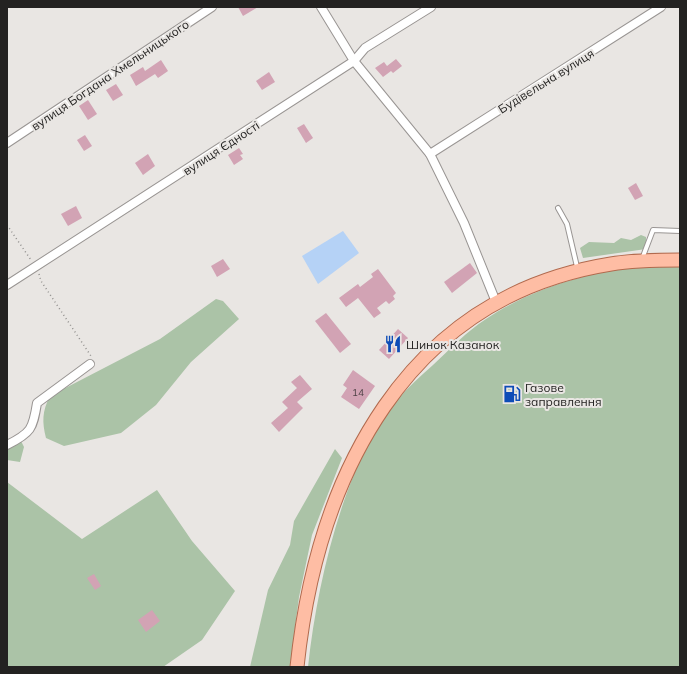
<svg xmlns="http://www.w3.org/2000/svg" width="687" height="674" font-family="Mulish,sans-serif">
<style>
.green{fill:#abc3a7}
.water{fill:#b5d2f6}
.building{fill:#d2a3b4}
.lines{fill:none;stroke-linecap:round;stroke-linejoin:round}
.service-casing{stroke:#999593;stroke-width:6}
.minor-casing{stroke:#999593;stroke-width:10}
.primary-casing{stroke:#b16a4e;stroke-width:15}
.path{stroke:#92908e;stroke-width:1.5;stroke-dasharray:1 3;stroke-linecap:butt}
.service{stroke:#fff;stroke-width:4}
.minor{stroke:#fff;stroke-width:8}
.primary{stroke:#febda4;stroke-width:13}
.labels{text-anchor:middle;dominant-baseline:central;stroke-width:4;stroke-linejoin:round;paint-order:stroke}
.number-label{font-size:10px;fill:#4f4246}
.street-label{font-size:12px;fill:#232221;stroke:#e9e6e3}
.poi-label{font-size:12px;fill:#232221;stroke:#e9e6e3;text-anchor:start}
</style>
<rect width="100%" height="100%" fill="#e9e6e3"/>
<g class="green">
<polygon points="641,235 646,237 646,249 583,258 580,248 589,242 614,243 621,238 631,240"/>
<path d="M644 265H680V667H308C316 593 336 504 371 438 385 409 409 386 433 365 450 349 466 332 486 319 532 288 589 272 644 265Z"/>
<path d="M216 299 223 301 239 319 191 362 156 405 121 433 64 446 46 438C42 422 42 411 50 396L160 339Z"/>
<polygon points="7,441 21,441 24,447 20,462 7,460"/>
<polygon points="335,449 342,458 312,535 299,597 290,667 250,667 268,590 290,545 294,521"/>
<polygon points="7,482 82,539 157,490 192,541 235,591 202,640 163,667 7,667"/>
</g>
<polygon class="water" points="343,231 359,253 318,284 302,256"/>
<g class="building">
<polygon points="238,7 258,7 243,16"/>
<polygon points="396,59 402,66 393,73 391,71 383,77 375,68 384,62 387,66"/>
<polygon points="161,60 168,71 158,78 155,74 136,86 130,75 143,67 145,71"/>
<polygon points="269,72 275,82 262,90 256,81"/>
<polygon points="116,84 123,95 113,101 106,90"/>
<polygon points="88,100 97,114 88,120 79,106"/>
<polygon points="304,124 313,138 306,143 297,128"/>
<polygon points="85,135 92,146 84,151 77,140"/>
<polygon points="239,148 243,154 240,155 243,159 234,165 228,155"/>
<polygon points="148,154 155,166 143,175 135,163"/>
<polygon points="636,183 643,196 635,200 628,188"/>
<polygon points="76,206 82,218 68,226 61,214"/>
<polygon points="223,259 230,269 217,277 211,266"/>
<polygon points="470,263 477,273 452,293 444,282"/>
<polygon points="378,269 396,293 393,296 395,299 389,304 386,301 377,308 381,313 374,318 358,298 346,307 339,298 358,284 360,287 373,277 371,274"/>
<polygon points="326,313 351,344 340,353 315,321"/>
<polygon points="398,329 408,338 389,359 379,350"/>
<polygon points="353,370 375,386 359,409 341,397 347,388 343,385"/>
<polygon points="300,375 312,389 297,402 303,408 279,432 271,423 288,408 282,402 297,388 291,382"/>
<polygon points="94,574 101,586 95,590 87,578"/>
<polygon points="152,610 160,621 146,632 138,620"/>
</g>
<g class="lines">
<g class="service-casing">
<g id="service">
<polyline points="558,208 567,224 578,271"/>
<polyline points="642,259 653,230 680,231"/>
</g>
</g>
<g class="minor-casing">
<g id="minor">
<polyline points="321,7 354,61 430,154 464,223 496,302"/>
<polyline points="7,143 212,7"/>
<polyline points="430,154 661,7"/>
<polyline points="7,285 354,61 365,48 431,7"/>
<path d="M7 445C31 433 33 429 37 403L90 364"/>
</g>
</g>
<g class="primary-casing">
<path id="primary" d="M297 667C317 477 405 297 611 264 634 260 657 260 680 260"/>
</g>
<g class="path">
<polyline points="7,225 31,260"/>
<polyline points="39,274 41,281 91,356"/>
</g>
<use href="#service" class="service"/>
<use href="#minor" class="minor"/>
<use href="#primary" class="primary"/>
</g>
<defs>
<g id="restaurant-bare" transform="scale(1.38)"><path d="M-5-6h1v4h1v-4h1v4h1v-4h1v5L-1.5 .5V6h-2V.5L-5-1ZM5-6V6H3V1.5H1.5Q1.5-4 5-6Z" fill="#0d4cb7" stroke="#e9e6e3" stroke-width="2.5" paint-order="stroke"/></g>
<g id="fuel-bare" transform="scale(1.38)"><path d="M-5.5-6h7V0h2V4h1.3V-2.5L3-4.5l.8-.8L6-3V5H2.5V1h-1V6h-7ZM-4.2-4.7v3.2H.2V-4.7Z" fill="#0d4cb7" stroke="#e9e6e3" stroke-width="2.5" paint-order="stroke"/></g>
</defs>
<g fill-rule="evenodd">
<use href="#restaurant-bare" x="393" y="344"/>
<use href="#fuel-bare" x="512" y="394"/>
</g>
<g class="labels">
<g class="number-label">
<text x="358" y="392">14</text>
</g>
<g class="street-label">
<text transform="translate(110 75) rotate(-34)">вулиця Богдана Хмельницького</text>
<text transform="translate(546 81) rotate(-32)">Будівельна вулиця</text>
<text transform="translate(221 148) rotate(-33)">вулиця Єдності</text>
</g>
<g class="poi-label">
<text x="406" y="344">Шинок Казанок</text>
<text x="525" y="387">Газове<tspan x="525" dy="14">заправлення</tspan></text>
</g>
</g>
<rect width="687" height="674" fill="none" stroke="#232221" stroke-width="16"/>
</svg>
